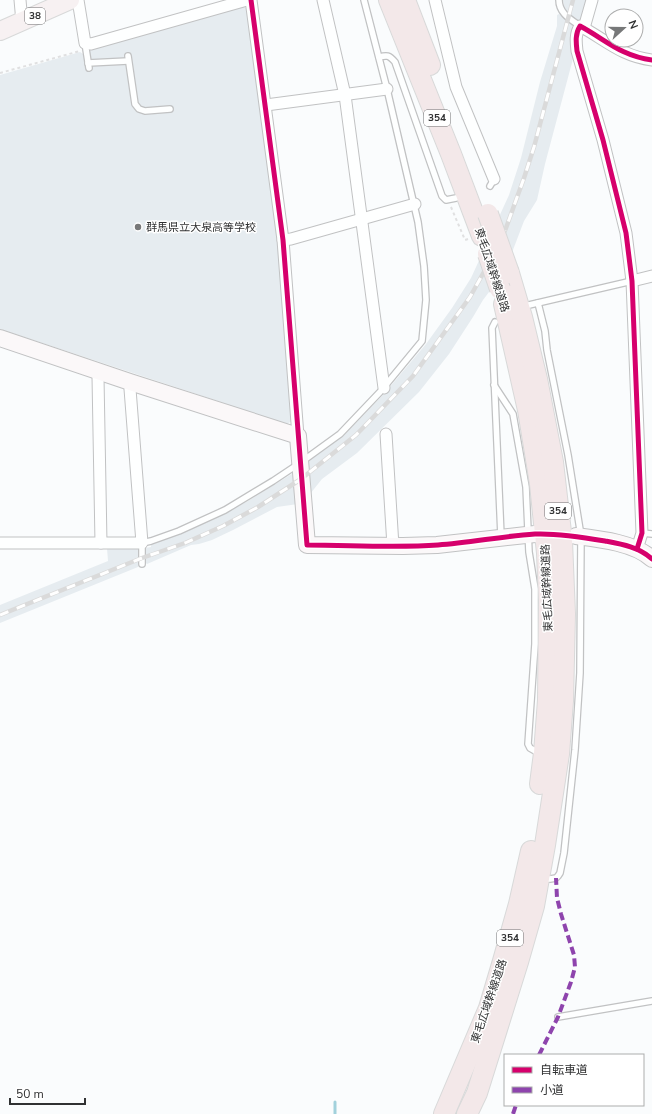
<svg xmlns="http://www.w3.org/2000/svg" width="652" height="1114" font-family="'Nunito Sans','Noto Sans JP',sans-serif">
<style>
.built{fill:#e6ecf0}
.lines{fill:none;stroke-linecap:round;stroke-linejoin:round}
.stream{stroke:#a2d1dc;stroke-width:3}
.lane-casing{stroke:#c1c2c3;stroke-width:8}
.street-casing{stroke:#c1c2c3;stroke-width:13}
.secondary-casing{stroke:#c1c2c3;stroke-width:18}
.primary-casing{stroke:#d8d9d9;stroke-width:20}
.highway-casing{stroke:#d8d9d9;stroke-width:22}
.path{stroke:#e0e0e1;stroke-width:2;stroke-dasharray:3 3;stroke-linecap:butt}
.lane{stroke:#feffff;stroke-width:5.5}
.street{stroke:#feffff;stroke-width:11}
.secondary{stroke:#fbf8f9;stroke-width:16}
.primary{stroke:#f7f1f2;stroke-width:18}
.highway{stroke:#f3e8e9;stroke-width:20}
.rail-casing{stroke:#dadada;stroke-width:4.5}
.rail{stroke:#fff;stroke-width:3;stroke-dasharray:9;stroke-linecap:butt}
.highway-bridge-casing{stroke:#d8d9d9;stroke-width:22;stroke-linecap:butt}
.highway-bridge{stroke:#f3e8e9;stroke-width:20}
.quiet{stroke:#8e44ad;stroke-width:4;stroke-dasharray:8 4;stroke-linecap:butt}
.cycleway-casing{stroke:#fff;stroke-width:8}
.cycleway{stroke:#d6006c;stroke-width:5}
.poi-dot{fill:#777879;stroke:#fff;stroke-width:1.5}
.labels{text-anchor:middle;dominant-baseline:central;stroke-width:3;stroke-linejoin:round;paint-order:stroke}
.shield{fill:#fff;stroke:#6e6f70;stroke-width:1}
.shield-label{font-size:10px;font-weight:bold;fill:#303132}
.poi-label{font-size:11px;fill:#303132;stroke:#fff;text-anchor:start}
.street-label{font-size:11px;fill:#303132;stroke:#fff}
</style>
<rect width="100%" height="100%" fill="#fafcfd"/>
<g class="built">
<polygon points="563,0 587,0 583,18 578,21 567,12 564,8"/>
<polygon points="243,6 247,9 279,247 292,421 287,424 0,329 0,75 80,52 83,54 88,52 90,49"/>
<polygon points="559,14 562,15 572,25 574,55 545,164 537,200 524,221 505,271 483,300 473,317 449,354 419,392 357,453 322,479 310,494 308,463 310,460 326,449 346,433 383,395 426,344 452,308 471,278 509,195 521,158 540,82 557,26 557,15"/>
<polygon points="295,472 298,504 277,507 233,530 212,540 199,544 191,545 147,564 144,561 145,548 151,547 151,544 212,520 248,501"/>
<polygon points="107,548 138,548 140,552 140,562 138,567 0,623 0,605 108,561"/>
</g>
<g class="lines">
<polyline class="stream" points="335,1102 335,1114"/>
<g class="lane-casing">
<g id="lane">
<path d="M559 0C559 13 570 19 580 26"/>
<polyline points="85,43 89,68"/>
<polyline points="128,56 135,104 139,109 145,111 170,109"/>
<path d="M379 57C387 55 389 55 395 62L442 196 446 200 456 198"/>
<polyline points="88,63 128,61"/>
<polyline points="490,186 494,179"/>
<polyline points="538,303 545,331 547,350 568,455 581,536 580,673 575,750 564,853 560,873 558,876 556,878 550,879 543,879"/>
<polyline points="529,305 632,281"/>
<polyline points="495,322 492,328 501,536"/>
<polyline points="494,385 513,414 526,487 529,552 535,589 535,644 528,744 530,748 537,752 540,752"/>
<polyline points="642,533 652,534"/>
<polyline points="142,564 142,543 151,541 179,531 225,510 273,481 300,463 340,434 380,392 422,341 426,300 424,266 418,222 387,89 364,0"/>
<polyline points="558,1017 652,1001"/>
</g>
</g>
<g class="street-casing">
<g id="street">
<polyline points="20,0 22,22"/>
<polyline points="78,0 85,43 91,44 247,0"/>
<polyline points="251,0 283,240 298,436"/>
<polyline points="323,0 345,95 384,388"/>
<polyline points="435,0 456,87 494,179"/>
<polyline points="584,28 592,0"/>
<polyline points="266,105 387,89"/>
<polyline points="283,240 291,239 415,204"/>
<polyline points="632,281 652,276"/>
<polyline points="98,377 101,543"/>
<polyline points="386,434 393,546"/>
<polyline points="0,543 142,543 130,389 130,382"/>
<path d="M637 549 642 533 632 281 626 233 603 140 577 51C576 42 575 34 580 26 606 40 621 56 652 60"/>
</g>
</g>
<g class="secondary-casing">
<g id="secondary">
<polyline points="0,338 130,382 298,436 307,545 403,546 437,545 535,534"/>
<path d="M576 536C600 539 635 543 652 559"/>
</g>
</g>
<g class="primary-casing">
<polyline id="primary" points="0,31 70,0"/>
</g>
<g class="highway-casing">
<g id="highway">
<polyline points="389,0 451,154 482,236"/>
<polyline points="405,0 430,65"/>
<polyline points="504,304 528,410 540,484 547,553 549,601 548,700 544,753 540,784"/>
<polyline points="444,1114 489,1008 503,961 519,904 531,851"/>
<polyline points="467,1114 477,1093 518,962 534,906 545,845 559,754 563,701 565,614 562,541 553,462 537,379 522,317 509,273"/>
</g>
</g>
<g class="path">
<polyline points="0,73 80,51"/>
<polyline points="451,207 465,240 468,239"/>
</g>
<use href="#lane" class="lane"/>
<use href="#street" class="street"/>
<use href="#secondary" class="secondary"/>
<use href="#primary" class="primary"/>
<use href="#highway" class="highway"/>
<g class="rail-casing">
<polyline id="rail" points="0,615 142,558 185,543 223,526 258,507 301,479 356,435 413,376 470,297 495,252 506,228 524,178 534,147 573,0"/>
</g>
<use href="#rail" class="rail"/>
<g class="highway-bridge-casing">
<g id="highway-bridge">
<polyline points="488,214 509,273"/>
<polyline points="488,254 500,289"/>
</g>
</g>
<use href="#highway-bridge" class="highway-bridge"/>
<g class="quiet">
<polyline points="539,1055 558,1017 571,982 575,967 574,955 561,914 557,898 556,878"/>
<polyline points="513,1114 516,1105"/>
</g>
<g class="cycleway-casing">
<g id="cycleway">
<path d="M251 0 283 240 307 545C350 545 395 548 438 545 470 543 502 536 535 534 558 533 582 537 605 541 621 544 639 547 652 559"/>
<path d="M637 549 642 533 632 281 626 233 603 140 577 51C576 42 575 34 580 26 606 40 621 56 652 60"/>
</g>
</g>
<use href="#cycleway" class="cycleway"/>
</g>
<circle class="poi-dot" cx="138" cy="227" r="4"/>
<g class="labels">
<g class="shield">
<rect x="25" y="8" width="20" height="16" rx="3"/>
<rect x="424" y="110" width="26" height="16" rx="3"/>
<rect x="545" y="503" width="26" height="16" rx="3"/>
<rect x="497" y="930" width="26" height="16" rx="3"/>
</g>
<g class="shield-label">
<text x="35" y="16">38</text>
<text x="437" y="118">354</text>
<text x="558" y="511">354</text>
<text x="510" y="938">354</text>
</g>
<g class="poi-label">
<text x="146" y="227">群馬県立大泉高等学校</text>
</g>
<g class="street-label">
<text transform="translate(492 270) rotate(72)">東毛広域幹線道路</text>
<text transform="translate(547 588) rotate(-92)">東毛広域幹線道路</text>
<text transform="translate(489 1001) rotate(-71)">東毛広域幹線道路</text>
</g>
</g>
<rect x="504" y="1054" width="140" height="52" fill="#ffffff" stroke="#acadad"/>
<rect x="512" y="1067" width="20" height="6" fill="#d6006c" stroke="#acadad"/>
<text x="540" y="1074" font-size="12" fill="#303132">自転車道</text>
<rect x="512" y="1087" width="20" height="6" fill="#8e44ad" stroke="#acadad"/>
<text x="540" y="1094" font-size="12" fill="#303132">小道</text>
<g transform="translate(624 28) rotate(69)"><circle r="19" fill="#ffffff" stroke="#acadad"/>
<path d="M0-3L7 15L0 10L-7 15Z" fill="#777879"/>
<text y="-6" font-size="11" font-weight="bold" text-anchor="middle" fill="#303132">N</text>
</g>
<path d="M10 1098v6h75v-6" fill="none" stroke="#303132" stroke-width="2"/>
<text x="16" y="1098" font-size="12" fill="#303132" stroke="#ffffff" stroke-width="3" paint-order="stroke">50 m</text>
</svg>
